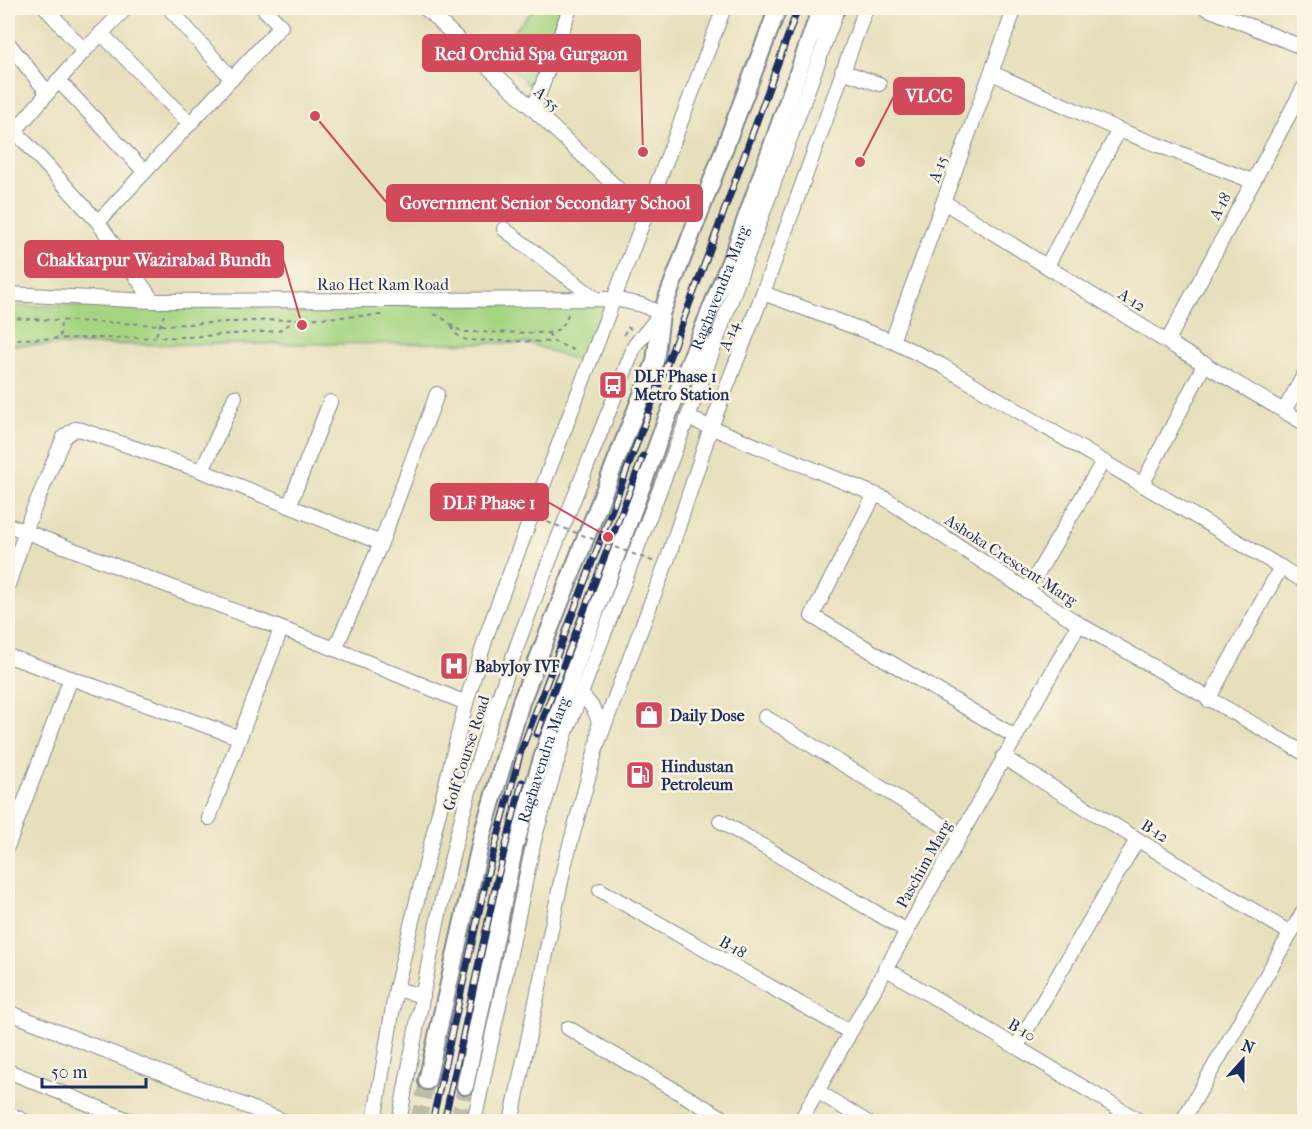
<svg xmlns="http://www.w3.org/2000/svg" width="1312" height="1129" font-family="'IM FELL French Canon',serif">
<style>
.green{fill:#a6d582;stroke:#608270;stroke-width:1.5}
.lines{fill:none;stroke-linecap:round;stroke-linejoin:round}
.major-tunnel{stroke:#bdbca8;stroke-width:16;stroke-dasharray:16 8;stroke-linecap:butt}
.minor-casing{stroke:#80878c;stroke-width:16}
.major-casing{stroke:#80878c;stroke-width:20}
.path{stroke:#80878c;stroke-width:2;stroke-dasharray:4.5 4.5;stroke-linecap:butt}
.minor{stroke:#fff;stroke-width:14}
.major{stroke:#fff;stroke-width:16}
.rail-casing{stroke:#1b2f5e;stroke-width:7}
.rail{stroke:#fcf5e5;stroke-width:4.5;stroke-dasharray:14;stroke-linecap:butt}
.path-bridge{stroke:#80878c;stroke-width:2;stroke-dasharray:4.5 4.5;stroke-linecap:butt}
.labels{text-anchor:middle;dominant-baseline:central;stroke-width:5;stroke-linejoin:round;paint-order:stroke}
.street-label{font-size:16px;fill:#1b2f5e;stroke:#fcf5e5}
.poi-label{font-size:16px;font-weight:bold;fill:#1b2f5e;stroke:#fcf5e5;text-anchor:start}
.leader{fill:none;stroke:#d1495b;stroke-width:2}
.callout-dot{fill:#d1495b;stroke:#fcf5e5;stroke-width:2}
.callout{fill:#d1495b;stroke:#d1495b;stroke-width:2}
.callout-label{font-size:18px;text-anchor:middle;font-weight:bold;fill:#fff}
</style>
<rect width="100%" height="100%" fill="#fcf5e5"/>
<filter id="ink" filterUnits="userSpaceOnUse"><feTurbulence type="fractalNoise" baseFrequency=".0167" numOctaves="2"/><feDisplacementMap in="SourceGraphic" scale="12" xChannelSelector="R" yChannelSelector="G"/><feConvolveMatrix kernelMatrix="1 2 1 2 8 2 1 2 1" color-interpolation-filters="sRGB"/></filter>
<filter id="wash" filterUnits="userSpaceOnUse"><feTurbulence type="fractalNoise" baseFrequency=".008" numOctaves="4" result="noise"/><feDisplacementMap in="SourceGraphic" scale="24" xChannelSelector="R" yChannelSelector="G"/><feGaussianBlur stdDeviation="1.35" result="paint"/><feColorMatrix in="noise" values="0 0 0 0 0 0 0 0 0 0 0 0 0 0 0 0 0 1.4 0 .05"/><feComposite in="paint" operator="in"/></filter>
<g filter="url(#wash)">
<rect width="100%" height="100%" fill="#e6dfbb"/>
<g class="green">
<polygon points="535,8 561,8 532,88 495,52"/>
<polygon points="606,304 578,361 529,343 8,345 8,306"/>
</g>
</g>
<g filter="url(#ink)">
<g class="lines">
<g class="major-tunnel">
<polyline points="418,1122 427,1081"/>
<polyline points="458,1122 465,1086"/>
</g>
<g class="minor-casing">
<g id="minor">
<polyline points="46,8 84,51"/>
<polyline points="169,8 232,79"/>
<polyline points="425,8 645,214"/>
<polyline points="1206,8 1304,48"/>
<polyline points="101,33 190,124"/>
<polyline points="8,43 47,92"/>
<polyline points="842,71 879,84"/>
<polyline points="992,73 1119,130 1252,181"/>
<polyline points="58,80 145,172"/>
<polyline points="534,108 570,8"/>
<polyline points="8,123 98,222 153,301"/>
<polyline points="8,139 84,51 126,8"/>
<polyline points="944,202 1167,342 1304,423"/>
<polyline points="98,222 281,26 263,8"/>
<polyline points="504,229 596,299"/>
<polyline points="1047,266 1119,130"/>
<polyline points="763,293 892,341 941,365 1304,581"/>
<path d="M8 294 153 301 614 299 642 305 661 314 635 345C573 505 501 666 458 832 434 927 417 1025 399 1122"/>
<polyline points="892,341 1015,8"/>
<polyline points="1167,342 1304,87"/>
<polyline points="706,369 835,15"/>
<polyline points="1284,411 1304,375"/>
<polyline points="688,418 886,499 1079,624 1304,753"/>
<polyline points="202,471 235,397"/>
<polyline points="1142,485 1205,363"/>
<polyline points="875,494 812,616 1014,736"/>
<polyline points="289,506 330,402"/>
<polyline points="8,525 335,649 466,703"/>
<polyline points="381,543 437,394"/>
<polyline points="8,585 30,518 64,437 75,429 82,430 202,471 381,543 335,649"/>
<polyline points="1027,591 1102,463"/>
<polyline points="8,656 238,737"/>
<polyline points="1208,700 1281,567"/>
<polyline points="765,717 959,835"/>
<polyline points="597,745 668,558 711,427 763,293 866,8"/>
<polyline points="1003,757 1290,933"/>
<polyline points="209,818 281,629"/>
<polyline points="720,821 907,931"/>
<polyline points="8,845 71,678"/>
<polyline points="600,890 850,1032"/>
<polyline points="885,968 1141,1122"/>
<polyline points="396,989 423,996"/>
<polyline points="8,1012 286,1122"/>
<polyline points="568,1028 730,1122"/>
<polyline points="1017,1046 1137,840"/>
<polyline points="8,1071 133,1122"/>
<polyline points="817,1091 867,1122"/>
<polyline points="8,1114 27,1122"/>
<polyline points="374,1122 396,989 411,925 466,703 488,631 724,8"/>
<polyline points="474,1122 535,836 565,735 704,375 701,337"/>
<path d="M511 1122 564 867 597 745C601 719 599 713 582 695"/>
<polyline points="800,1122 1079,624"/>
<polyline points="1182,1122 1304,910"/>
</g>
</g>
<g class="major-casing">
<g id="major">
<polyline points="818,33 837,8"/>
<polyline points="427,1081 483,832 521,702 655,362 661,314 778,8"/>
<path id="s1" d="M465 1086 515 845 547 743 666 421 737 244 821 8"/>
</g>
</g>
<g class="path">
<path d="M434 314C446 318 452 328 464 332L548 333C561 330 564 326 568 314"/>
<polyline points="8,318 165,325 383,315"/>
<polyline points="452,326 454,333 466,340 555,342"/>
<polyline points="548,333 555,342 578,352"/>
<polyline points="156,335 164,315"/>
<polyline points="624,335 627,327 631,329"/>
<polyline points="60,337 61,319"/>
<polyline points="8,339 187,337 278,331 293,322"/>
</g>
<use href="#minor" class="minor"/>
<use href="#major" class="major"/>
<g class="rail-casing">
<g id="rail">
<polyline points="537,734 643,456"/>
<polyline points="432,1122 487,876 521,751 715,236 798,8"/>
<polyline points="444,1122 497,880 522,782"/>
</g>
</g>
<use href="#rail" class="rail"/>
<polyline class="path-bridge" points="539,519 655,562"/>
</g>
</g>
<defs>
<g id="bus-square" transform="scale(1.5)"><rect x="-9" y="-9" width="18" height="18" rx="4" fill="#d1495b" stroke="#fcf5e5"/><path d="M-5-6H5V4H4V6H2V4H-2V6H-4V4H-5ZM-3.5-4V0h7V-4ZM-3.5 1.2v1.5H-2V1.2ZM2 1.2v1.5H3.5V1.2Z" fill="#fff"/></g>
<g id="hospital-square" transform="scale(1.5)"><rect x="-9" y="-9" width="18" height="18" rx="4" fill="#d1495b" stroke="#fcf5e5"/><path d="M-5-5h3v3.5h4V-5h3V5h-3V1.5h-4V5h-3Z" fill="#fff"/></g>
<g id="shop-square" transform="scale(1.5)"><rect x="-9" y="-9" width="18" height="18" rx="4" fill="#d1495b" stroke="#fcf5e5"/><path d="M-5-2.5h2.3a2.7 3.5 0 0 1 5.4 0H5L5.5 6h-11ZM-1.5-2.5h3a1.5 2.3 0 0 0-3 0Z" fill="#fff"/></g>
<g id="fuel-square" transform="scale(1.5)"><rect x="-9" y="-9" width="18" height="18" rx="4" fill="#d1495b" stroke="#fcf5e5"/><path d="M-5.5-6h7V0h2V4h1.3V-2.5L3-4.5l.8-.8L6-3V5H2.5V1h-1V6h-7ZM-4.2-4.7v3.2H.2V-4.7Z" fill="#fff"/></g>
</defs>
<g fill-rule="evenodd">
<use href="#bus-square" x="613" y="385"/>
<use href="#hospital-square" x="454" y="666"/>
<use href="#shop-square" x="649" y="715"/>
<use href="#fuel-square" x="640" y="775"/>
</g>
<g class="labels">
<g class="street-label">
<text transform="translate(547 99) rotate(44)">A-55</text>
<text transform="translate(938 169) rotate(-70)">A-15</text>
<text transform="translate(1220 206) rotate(-62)">A-18</text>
<text x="383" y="284">Rao Het Ram Road</text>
<text stroke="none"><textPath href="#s1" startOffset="840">Raghavendra Marg</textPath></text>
<text transform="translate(1132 300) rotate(32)">A-12</text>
<text transform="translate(729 336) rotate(-69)">A-14</text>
<text transform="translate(1011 560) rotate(33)">Ashoka Crescent Marg</text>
<text transform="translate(466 753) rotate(-72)">Golf Course Road</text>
<text stroke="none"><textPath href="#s1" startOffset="336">Raghavendra Marg</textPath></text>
<text transform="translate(1155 831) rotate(32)">B-12</text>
<text transform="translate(924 864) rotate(-61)">Paschim Marg</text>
<text transform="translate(733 947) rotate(30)">B-18</text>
<text transform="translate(1022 1030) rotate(31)">B-10</text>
</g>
<g class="poi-label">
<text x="634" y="376">DLF Phase 1<tspan x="634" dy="18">Metro Station</tspan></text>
<text x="475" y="666">BabyJoy IVF</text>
<text x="670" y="715">Daily Dose</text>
<text x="661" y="766">Hindustan<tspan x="661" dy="18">Petroleum</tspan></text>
</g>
</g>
<path class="leader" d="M643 152L640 53M860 162L894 96M315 116L387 203M302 325L283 259M608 537L548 502"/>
<g class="callout-dot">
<circle cx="643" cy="152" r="6"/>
<circle cx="860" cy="162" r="6"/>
<circle cx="315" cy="116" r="6"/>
<circle cx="302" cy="325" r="6"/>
<circle cx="608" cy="537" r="6"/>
</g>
<g class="callout">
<rect x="423" y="35" width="217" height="36" rx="6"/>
<rect x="894" y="78" width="70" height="36" rx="6"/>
<rect x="387" y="185" width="315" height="36" rx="6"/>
<rect x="25" y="241" width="258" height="36" rx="6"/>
<rect x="431" y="484" width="117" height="36" rx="6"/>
</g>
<g class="callout-label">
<text x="531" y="60">Red Orchid Spa Gurgaon</text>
<text x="929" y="102">VLCC</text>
<text x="545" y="209">Government Senior Secondary School</text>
<text x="154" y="266">Chakkarpur Wazirabad Bundh</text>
<text x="489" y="509">DLF Phase 1</text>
</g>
<rect width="1312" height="1129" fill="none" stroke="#fcf5e5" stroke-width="30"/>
<g transform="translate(1243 1060) rotate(21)" stroke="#fcf5e5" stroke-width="4.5" paint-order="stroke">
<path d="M0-4.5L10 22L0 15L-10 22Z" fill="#1b2f5e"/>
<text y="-9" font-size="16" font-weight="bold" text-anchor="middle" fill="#1b2f5e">N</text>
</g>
<path d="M42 1078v9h104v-9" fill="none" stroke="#1b2f5e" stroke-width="3"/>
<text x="51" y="1078" font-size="18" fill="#1b2f5e" stroke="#fcf5e5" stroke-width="4.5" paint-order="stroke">50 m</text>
</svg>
